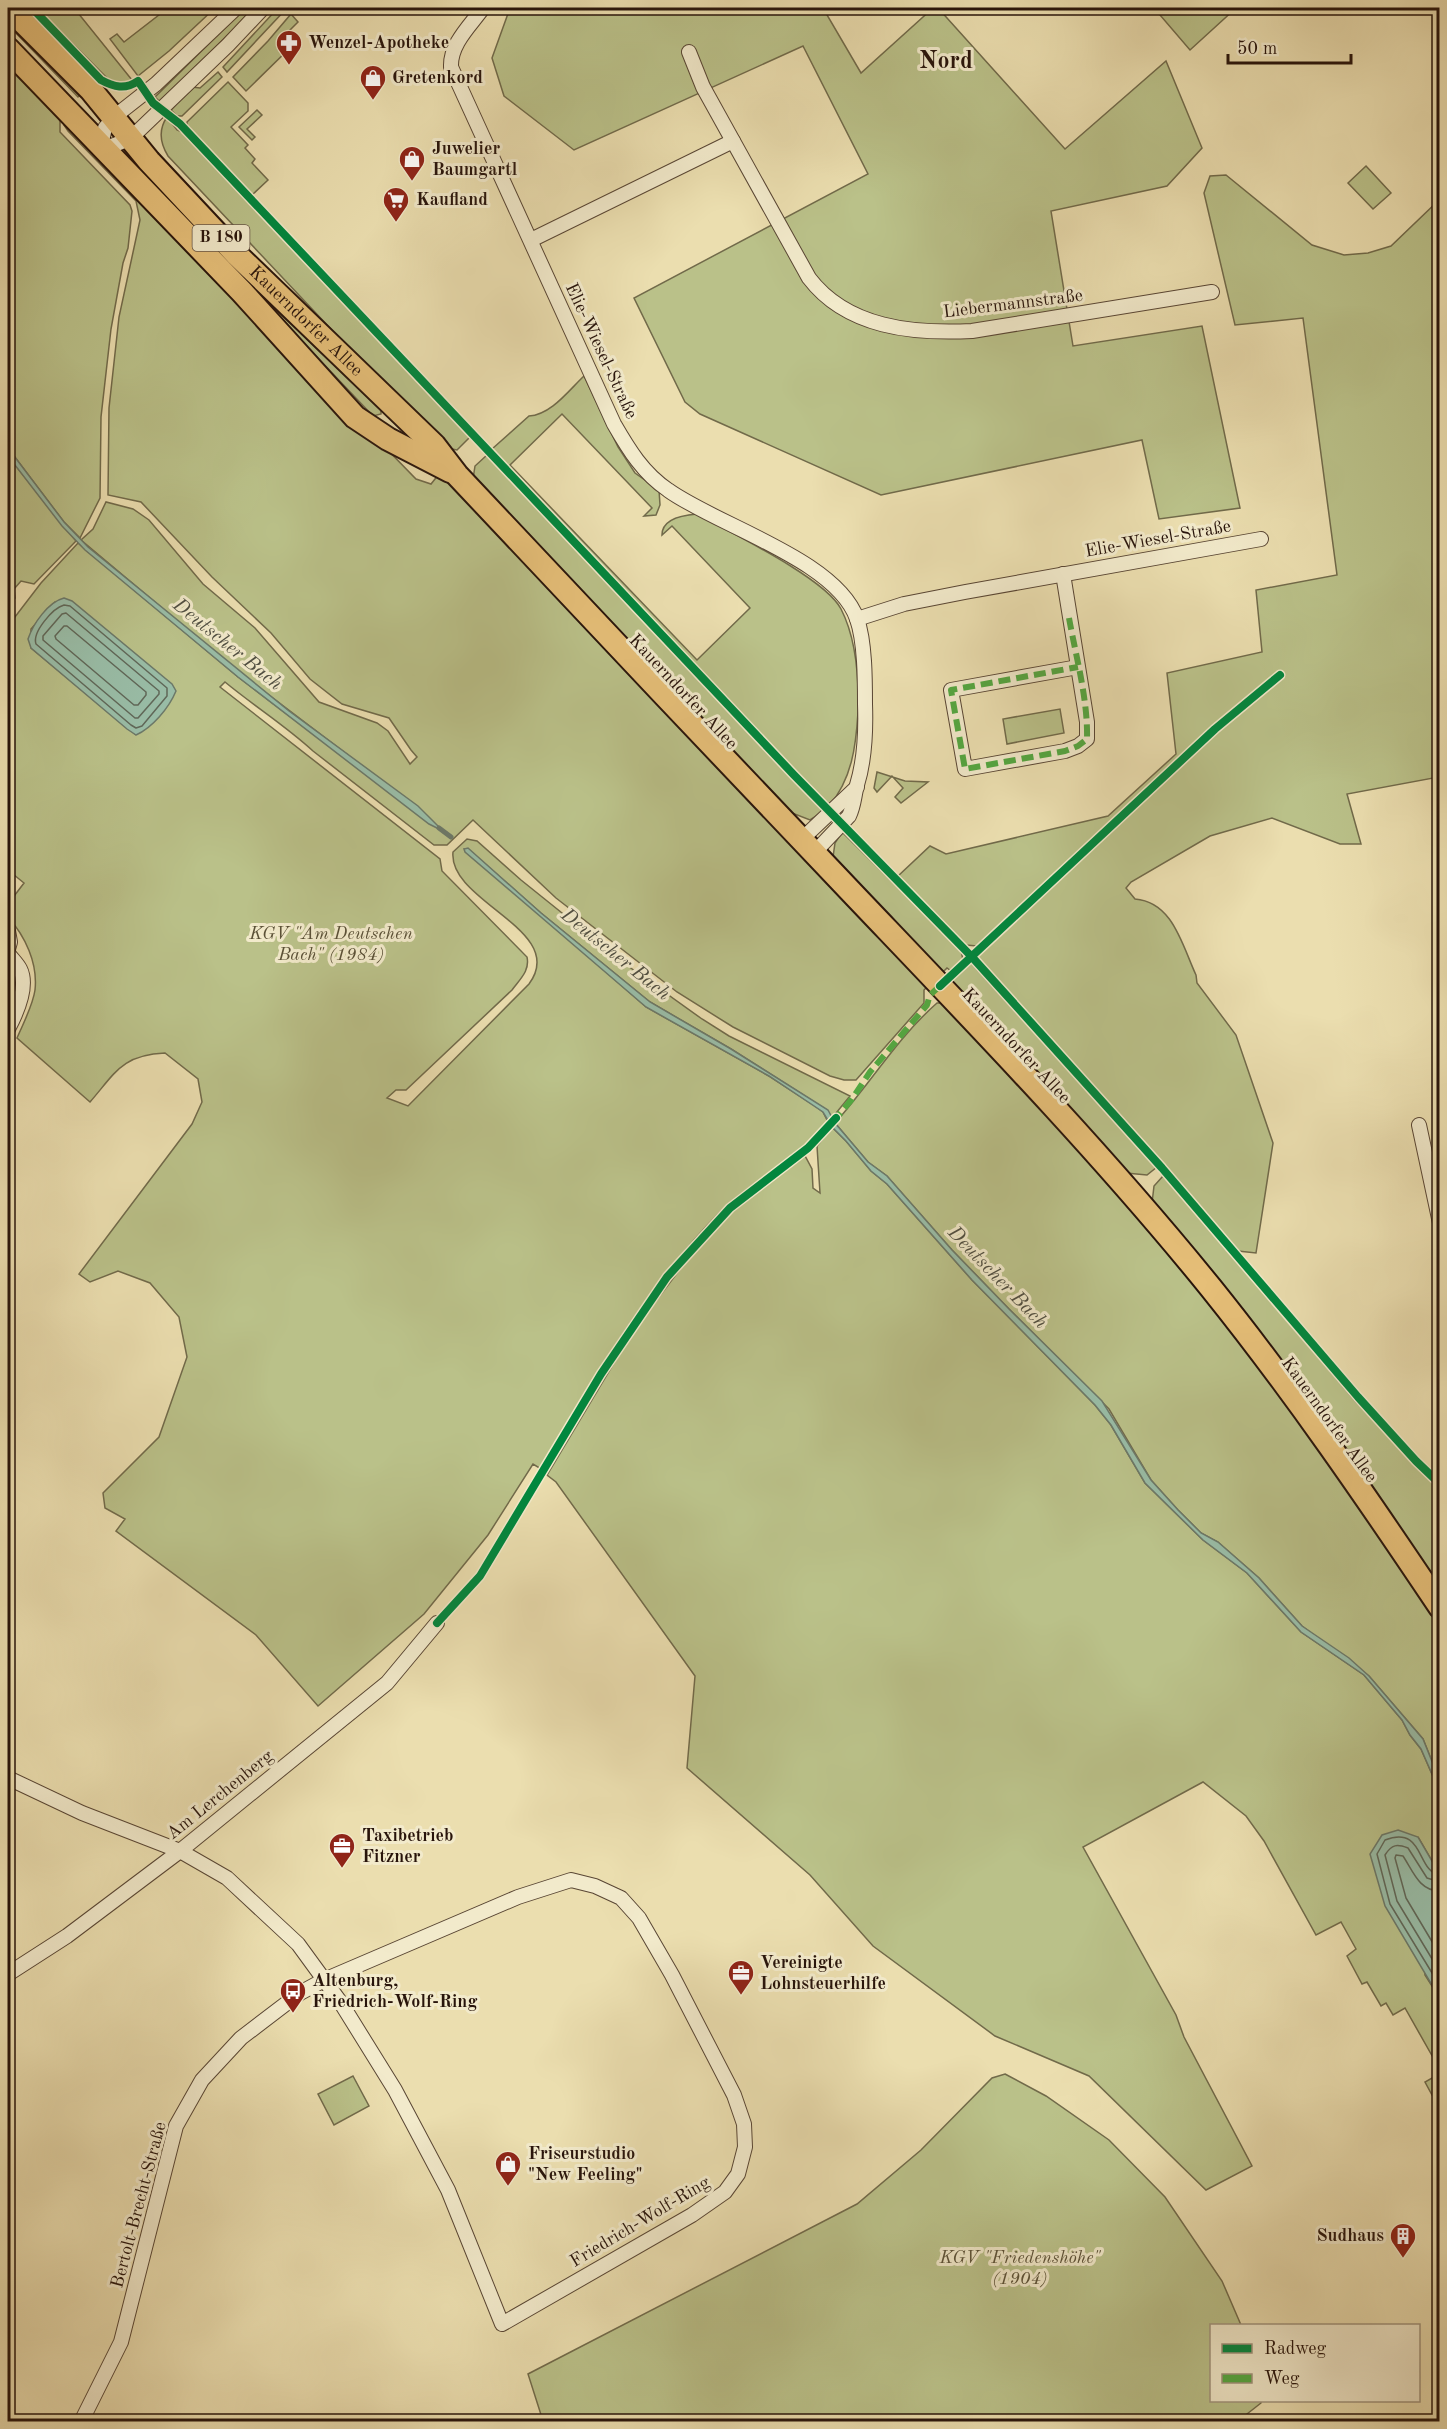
<svg xmlns="http://www.w3.org/2000/svg" width="1447" height="2429" font-family="'Old Standard TT',serif">
<style>
.green{fill:#bac189;stroke:#716a4a;stroke-width:1.5;fill-rule:evenodd}
.water{fill:#99bda7;stroke:#6c7969;stroke-width:1.5}
.lines{fill:none;stroke-linecap:round;stroke-linejoin:round}
.shore{stroke:#606859;stroke-width:1.5}
.stream{stroke:#6c7969;stroke-width:5}
.street-casing{stroke:#594634;stroke-width:16}
.primary-casing{stroke:#28140b;stroke-width:26}
.street{stroke:#f2eacb;stroke-width:14}
.primary{stroke:#e6bf78;stroke-width:22}
.quiet{stroke:#53a841;stroke-width:6;stroke-dasharray:12 6;stroke-linecap:butt}
.cycleway-casing{stroke:#f2eacb;stroke-width:11}
.cycleway{stroke:#00873e;stroke-width:8}
.labels{text-anchor:middle;dominant-baseline:central;stroke-width:6;stroke-linejoin:round;paint-order:stroke}
.shield{fill:#f2eacb;stroke:#655445;stroke-width:1.5}
.shield-label{font-size:16px;font-weight:bold;fill:#28140b}
.poi-label{font-size:18px;font-weight:bold;fill:#28140b;stroke:#f2eacb;text-anchor:start}
.street-label{font-size:18px;fill:#28140b;stroke:#f2eacb}
.park-label{font-size:18px;font-style:italic;fill:#5b5137;stroke:#f2eacb}
.water-label{font-size:20px;font-style:italic;fill:#504f42;stroke:#f2eacb}
.district-label{font-size:24px;font-weight:bold;fill:#28140b;stroke:#f2eacb}
</style>
<rect width="100%" height="100%" fill="#ebdeaf"/>
<filter id="stains"><feTurbulence type="fractalNoise" baseFrequency=".00333" numOctaves="4"/><feColorMatrix values="0 0 0 0 .2 0 0 0 0 .09 0 0 0 0 .02 0 0 0 .5 -.17"/></filter>
<radialGradient id="worn" r=".72"><stop offset=".6" stop-color="#630" stop-opacity="0"/><stop offset="1" stop-color="#630" stop-opacity=".3"/></radialGradient>
<g class="green">
<polygon points="37,8 74,8 132,80 124,84 110,81"/>
<polygon points="168,8 215,8 169,51 138,76 110,39 117,34 124,42"/>
<polygon points="245,8 255,8 160,102 155,97"/>
<polygon points="278,8 287,8 227,72 223,67"/>
<polygon points="510,8 823,8 861,73 933,8 938,8 1065,149 1166,61 1202,148 1167,186 1051,211 1073,346 1202,326 1240,508 1159,519 1142,440 881,495 700,414 685,402 634,298 868,174 803,46 574,150 504,96 492,58"/>
<polygon points="1154,8 1236,8 1190,50"/>
<polygon points="291,14 298,22 288,32 297,41 246,91 233,77 268,41"/>
<polygon points="8,18 82,93 78,97 8,25"/>
<polygon points="8,60 60,114 60,132 130,205 132,211 128,248 123,263 111,329 101,417 100,498 80,538 64,522 8,448"/>
<polygon points="218,72 222,77 182,116 177,116 171,110 192,87 200,88"/>
<polygon points="228,82 248,103 248,111 231,127 248,145 245,148 255,159 252,163 268,180 252,195 187,127 187,122"/>
<polygon points="257,110 262,115 247,129 255,137 252,140 239,127"/>
<path d="M167 117 177 130 182 132 470 437 457 450 442 447 168 156C160 143 158 130 167 117Z"/>
<path d="M65 119 416 479 431 484 439 474 447 479 928 986 924 990V1003L856 1080H844L830 1076 733 1027 677 992 556 898 473 820 447 845H434L313 751C286 726 254 706 225 682L220 687 440 859 442 871 527 957C530 971 520 979 512 990L406 1090H396L387 1098 408 1106 529 984C569 930 448 902 453 852L467 839 477 841 521 880 628 966 702 1019 729 1036 850 1096 832 1118 827 1110 731 1049 650 1002 541 913 468 849H465L646 1007 769 1076 812 1104 823 1112 828 1122C801 1160 752 1179 720 1212 646 1287 593 1379 541 1469L533 1464 488 1535 424 1614 318 1706 256 1635 116 1531 125 1519 105 1508 103 1493 159 1437 187 1357 179 1317 150 1283 118 1271 90 1282 79 1274 192 1124 202 1102 198 1079 165 1053C122 1055 116 1072 90 1102L17 1038C23 1024 33 1005 35 990 38 963 25 936 8 917V904L24 883 8 870V626L41 583 78 543 238 677 387 790 390 787 236 670 81 540 93 529 106 502 133 509 149 520 203 584 255 628 319 702 377 723 388 731 410 764 417 757 411 750 389 718 342 704 310 679 271 633 212 577 141 502 108 495 109 408 119 317 140 220 136 201 68 131 64 125ZM55 602 136 735 31 648V629Z"/>
<polygon points="1366,166 1391,193 1373,209 1348,183"/>
<polygon points="142,167 284,317 381,410 381,414 373,416 140,171"/>
<path d="M1226 175 1312 245 1344 255 1368 253 1391 246 1440 199 1439 777 1347 794 1361 844H1340L1272 818 1210 836 1131 882 1126 888 1135 899C1173 902 1182 945 1196 975L1197 983 1236 1035 1273 1143 1256 1253 1238 1251 1163 1163 977 957 1008 927 1004 922 977 946 966 945 897 877 930 846 946 854 1108 816 1176 754 1167 673 1262 652 1256 590 1337 575 1303 318 1235 325 1204 193 1210 176Z"/>
<path d="M584 376 618 447 635 473 659 490 660 505 656 515 644 516 652 508 562 414 510 465 697 660 750 608 672 526 662 535C662 518 684 515 697 514 731 533 825 578 841 609 857 640 859 678 858 712 856 746 852 779 829 806L492 449 529 416C551 415 569 390 584 376Z"/>
<polygon points="487,455 824,811 810,820 787,811 473,479 475,466"/>
<polygon points="8,456 76,541 34,584 21,581 14,589 15,598 8,606"/>
<polygon points="1060,709 1064,733 1007,744 1003,719"/>
<polygon points="877,772 905,781 928,782 901,803 895,797 903,788 892,776 877,792 874,788"/>
<polygon points="842,832 961,950 963,960 951,971 947,968 941,974 833,857 835,843"/>
<polygon points="971,963 1157,1167 1147,1175 1126,1173 949,983"/>
<path d="M937 1003H943L1073 1140 1154 1233 1300 1418 1422 1599 1439 1628V1779L1423 1739 1369 1676 1302 1626 1259 1578 1218 1542 1201 1533 1178 1510 1151 1480 1109 1409 1009 1309 952 1250 887 1176 868 1162 835 1123C870 1084 897 1038 937 1003Z"/>
<polygon points="832,1127 846,1141 871,1171 887,1184 972,1280 1095,1405 1111,1425 1145,1483 1203,1540 1247,1573 1301,1632 1364,1675 1402,1720 1410,1735 1421,1749 1439,1790 1439,1873 1418,1837 1425,1975 1439,1997 1439,2068 1405,2008 1393,2015 1386,2003 1381,2006 1367,1982 1362,1984 1347,1956 1356,1949 1341,1922 1316,1935 1264,1841 1246,1816 1203,1782 1083,1847 1176,2015 1184,2037 1252,2166 1206,2190 1089,2076 995,2036 873,1946 810,1875 687,1768 695,1676 556,1482 547,1475 633,1331 684,1264 727,1216 804,1154 812,1169 813,1188 820,1193 817,1146"/>
<polygon points="1164,1175 1356,1402 1439,1489 1439,1583 1152,1203 1154,1186"/>
<polygon points="1005,2074 1046,2096 1109,2140 1165,2197 1222,2281 1241,2325 1212,2326 1212,2400 1261,2401 1261,2403 1238,2421 543,2421 528,2374 857,2204 921,2150 992,2078"/>
<polygon points="1439,2074 1439,2108 1425,2082"/>
<polygon points="353,2076 369,2106 334,2125 318,2094"/>
</g>
<g class="water">
<polygon points="8,448 64,522 88,547 289,711 418,806 443,831 429,824 238,677 85,550 62,526 8,456"/>
<path d="M64 598 72 601 172 684 176 691C169 708 152 728 136 735L127 729 31 648 28 639C33 624 48 602 64 598Z"/>
<polygon points="468,848 541,913 650,1002 731,1049 828,1110 835,1123 868,1162 887,1176 952,1250 1009,1309 1102,1401 1151,1480 1178,1510 1201,1533 1218,1542 1259,1578 1302,1626 1349,1658 1369,1676 1423,1739 1439,1779 1439,1790 1421,1749 1410,1735 1402,1720 1364,1675 1301,1632 1247,1573 1203,1540 1145,1483 1111,1425 1095,1405 972,1280 887,1184 871,1171 846,1141 832,1127 823,1112 769,1076 646,1007 465,852 464,849"/>
<polygon points="1398,1830 1418,1837 1439,1873 1439,1997 1385,1906 1370,1854 1382,1835"/>
</g>
<g class="lines">
<g class="shore">
<path d="M64 605 70 606 167 688V696L142 726 136 728 131 725 36 644C32 632 53 608 64 605Z"/>
<polygon points="66,613 159,691 159,694 138,718 135,718 43,640 43,636 62,614"/>
<polygon points="64,626 67,626 146,692 146,695 138,705 134,705 56,639 55,636"/>
<path d="M1440 1875C1416 1872 1425 1825 1385 1840L1377 1854 1390 1904 1440 1986"/>
<path d="M1440 1882 1427 1878 1408 1848C1397 1844 1392 1844 1385 1855L1397 1901 1440 1972"/>
<path d="M1440 1891C1419 1891 1413 1871 1403 1856L1396 1855 1395 1858 1406 1898 1440 1955"/>
</g>
<polyline class="stream" points="439,828 451,837"/>
<g class="street-casing">
<g id="street">
<polyline points="236,8 156,84 114,117 105,128 101,145 112,146 131,138 228,45 263,8"/>
<path d="M483 8C470 26 450 44 451 67L614 424C629 450 643 473 668 490 716 525 837 560 857 619 865 642 865 680 865 704 866 732 865 759 857 785 854 796 854 806 849 816L814 853"/>
<path d="M689 52 703 87 809 278C847 328 913 334 972 331L1212 292"/>
<polyline points="531,240 733,141"/>
<polyline points="1063,574 1087,722 1087,739 1078,746 1065,751 965,769 951,690 1078,667"/>
<polyline points="857,619 904,604 965,592 1261,539"/>
<polyline points="801,840 857,787"/>
<polyline points="8,931 10,942 8,949"/>
<path d="M8 953C11 958 17 963 20 969 29 987 16 1014 8 1029"/>
<polyline points="1419,1125 1440,1223"/>
<polyline points="8,1778 82,1813 180,1851 227,1878 298,1944 341,2003 395,2090 448,2190 502,2324 692,2215 725,2192 738,2174 745,2147 744,2124 734,2095 672,1975 639,1918 621,1898 595,1886 571,1880 518,1897 324,1980 300,1993 241,2038 202,2080 176,2126 121,2342 81,2422"/>
<polyline points="8,1974 67,1936 180,1851 387,1683 437,1623"/>
</g>
</g>
<g class="primary-casing">
<g id="primary">
<path id="s1" d="M9 8 91 90 149 161 236 254 434 445 457 475C590 616 722 757 856 897 977 1024 1100 1151 1211 1288 1293 1390 1367 1498 1440 1607"/>
<polyline points="8,49 242,292 355,417 388,439 450,471"/>
</g>
</g>
<use href="#street" class="street"/>
<use href="#primary" class="primary"/>
<g class="quiet">
<path d="M1069 618C1076 657 1088 699 1087 739L1078 746 1065 751 965 769 951 690 1078 667"/>
<polyline points="833,1122 852,1099 870,1072 927,1005 930,995 942,984"/>
</g>
<g class="cycleway-casing">
<g id="cycleway">
<path d="M32 8 101 80C114 87 125 90 138 81L153 103 180 124 794 775 972 957 1162 1168 1358 1397 1416 1461 1440 1484"/>
<polyline points="940,986 1215,729 1280,675"/>
<polyline points="437,1623 480,1576 601,1374 667,1277 730,1208 808,1148 836,1118"/>
</g>
</g>
<use href="#cycleway" class="cycleway"/>
</g>
<defs>
<g id="pharmacy-pin" transform="scale(1.35)"><path d="M0 17L-7.5 6A9.5 9.5 0 1 1 7.5 6Z" fill="#8f2418" stroke="#f2eacb"/><path d="M-2-6h4v4h4v4h-4v4h-4v-4h-4v-4h4Z" fill="#fff"/></g>
<g id="shop-pin" transform="scale(1.35)"><path d="M0 17L-7.5 6A9.5 9.5 0 1 1 7.5 6Z" fill="#8f2418" stroke="#f2eacb"/><path d="M-5-2.5h2.3a2.7 3.5 0 0 1 5.4 0H5L5.5 6h-11ZM-1.5-2.5h3a1.5 2.3 0 0 0-3 0Z" fill="#fff"/></g>
<g id="supermarket-pin" transform="scale(1.35)"><path d="M0 17L-7.5 6A9.5 9.5 0 1 1 7.5 6Z" fill="#8f2418" stroke="#f2eacb"/><path d="M-6-5.5h2.5l.6 2H6L4.5 2H-2.5L-4.4-4H-6ZM-1.5 3.2a1.3 1.3 0 1 0 .1 0ZM3 3.2a1.3 1.3 0 1 0 .1 0Z" fill="#fff"/></g>
<g id="office-pin" transform="scale(1.35)"><path d="M0 17L-7.5 6A9.5 9.5 0 1 1 7.5 6Z" fill="#8f2418" stroke="#f2eacb"/><path d="M-6-3h4V-5.5h4V-3h4V5H-6ZM-1-4.5V-3h2v-1.5ZM-6 0V1H6V0Z" fill="#fff"/></g>
<g id="bus-pin" transform="scale(1.35)"><path d="M0 17L-7.5 6A9.5 9.5 0 1 1 7.5 6Z" fill="#8f2418" stroke="#f2eacb"/><path d="M-5-6H5V4H4V6H2V4H-2V6H-4V4H-5ZM-3.5-4V0h7V-4ZM-3.5 1.2v1.5H-2V1.2ZM2 1.2v1.5H3.5V1.2Z" fill="#fff"/></g>
<g id="building-pin" transform="scale(1.35)"><path d="M0 17L-7.5 6A9.5 9.5 0 1 1 7.5 6Z" fill="#8f2418" stroke="#f2eacb"/><path d="M-4-6H4V6H1V3H-1V6H-4ZM-2.5-4.3h1.7v1.8h-1.7ZM.8-4.3h1.7v1.8H.8ZM-2.5-1h1.7V.8h-1.7ZM.8-1h1.7V.8H.8Z" fill="#fff"/></g>
</defs>
<g fill-rule="evenodd">
<use href="#pharmacy-pin" x="289" y="43"/>
<use href="#shop-pin" x="373" y="78"/>
<use href="#shop-pin" x="412" y="159"/>
<use href="#supermarket-pin" x="396" y="200"/>
<use href="#office-pin" x="342" y="1846"/>
<use href="#office-pin" x="741" y="1973"/>
<use href="#bus-pin" x="293" y="1991"/>
<use href="#shop-pin" x="508" y="2164"/>
<use href="#building-pin" x="1403" y="2236"/>
</g>
<g class="labels">
<rect class="shield" x="192.5" y="225" width="57" height="26" rx="4.5"/>
<g class="shield-label">
<text x="221" y="238">B 180</text>
</g>
<g class="poi-label">
<text x="308" y="43">Wenzel-Apotheke</text>
<text x="392" y="78">Gretenkord</text>
<text x="432" y="149">Juwelier<tspan x="432" dy="21">Baumgartl</tspan></text>
<text x="416" y="200">Kaufland</text>
<text x="362" y="1836">Taxibetrieb<tspan x="362" dy="21">Fitzner</tspan></text>
<text x="760" y="1963">Vereinigte<tspan x="760" dy="21">Lohnsteuerhilfe</tspan></text>
<text x="312" y="1981">Altenburg,<tspan x="312" dy="21">Friedrich-Wolf-Ring</tspan></text>
<text x="528" y="2154">Friseurstudio<tspan x="528" dy="21">"New Feeling"</tspan></text>
<text x="1384" y="2236" text-anchor="end">Sudhaus</text>
</g>
<g class="street-label">
<text transform="translate(1013 304) rotate(-7)">Liebermannstraße</text>
<text stroke="none"><textPath href="#s1" startOffset="432">Kauerndorfer Allee</textPath></text>
<text transform="translate(601 351) rotate(65)">Elie-Wiesel-Straße</text>
<text transform="translate(1158 539) rotate(-10)">Elie-Wiesel-Straße</text>
<text transform="translate(683 692) rotate(47)">Kauerndorfer Allee</text>
<text transform="translate(1016 1046) rotate(47)">Kauerndorfer Allee</text>
<text transform="translate(1329 1420) rotate(54)">Kauerndorfer Allee</text>
<text transform="translate(220 1795) rotate(-39)">Am Lerchenberg</text>
<text transform="translate(139 2205) rotate(-75)">Bertolt-Brecht-Straße</text>
<text transform="translate(640 2222) rotate(-31)">Friedrich-Wolf-Ring</text>
</g>
<g class="park-label">
<text x="331" y="934">KGV "Am Deutschen<tspan x="331" dy="21">Bach" (1984)</tspan></text>
<text x="1020" y="2258">KGV "Friedenshöhe"<tspan x="1020" dy="21">(1904)</tspan></text>
</g>
<g class="water-label">
<text transform="translate(227 645) rotate(39)">Deutscher Bach</text>
<text transform="translate(615 955) rotate(39)">Deutscher Bach</text>
<text transform="translate(997 1278) rotate(46)">Deutscher Bach</text>
</g>
<g class="district-label">
<text x="946" y="62">Nord</text>
</g>
</g>
<rect width="1447" height="2429" fill="none" stroke="#ebdeaf" stroke-width="30"/>
<rect x="9" y="9" width="1429" height="2411" fill="none" stroke="#28140b" stroke-width="3"/>
<rect x="15" y="15" width="1417" height="2399" fill="none" stroke="#28140b" stroke-width="1.5"/>
<rect x="1210" y="2324" width="210" height="78" fill="#f2eacb" stroke="#a1947e" stroke-width="1.5"/>
<rect x="1222" y="2344" width="30" height="9" fill="#00873e" stroke="#a1947e" stroke-width="1.5"/>
<text x="1264" y="2354" font-size="18" fill="#28140b">Radweg</text>
<rect x="1222" y="2374" width="30" height="9" fill="#53a841" stroke="#a1947e" stroke-width="1.5"/>
<text x="1264" y="2384" font-size="18" fill="#28140b">Weg</text>
<path d="M1228 54v9h123v-9" fill="none" stroke="#28140b" stroke-width="3"/>
<text x="1237" y="54" font-size="18" fill="#28140b" stroke="#f2eacb" stroke-width="4.5" paint-order="stroke">50 m</text>
<rect width="100%" height="100%" filter="url(#stains)"/>
<rect width="100%" height="100%" fill="url(#worn)"/>
</svg>
